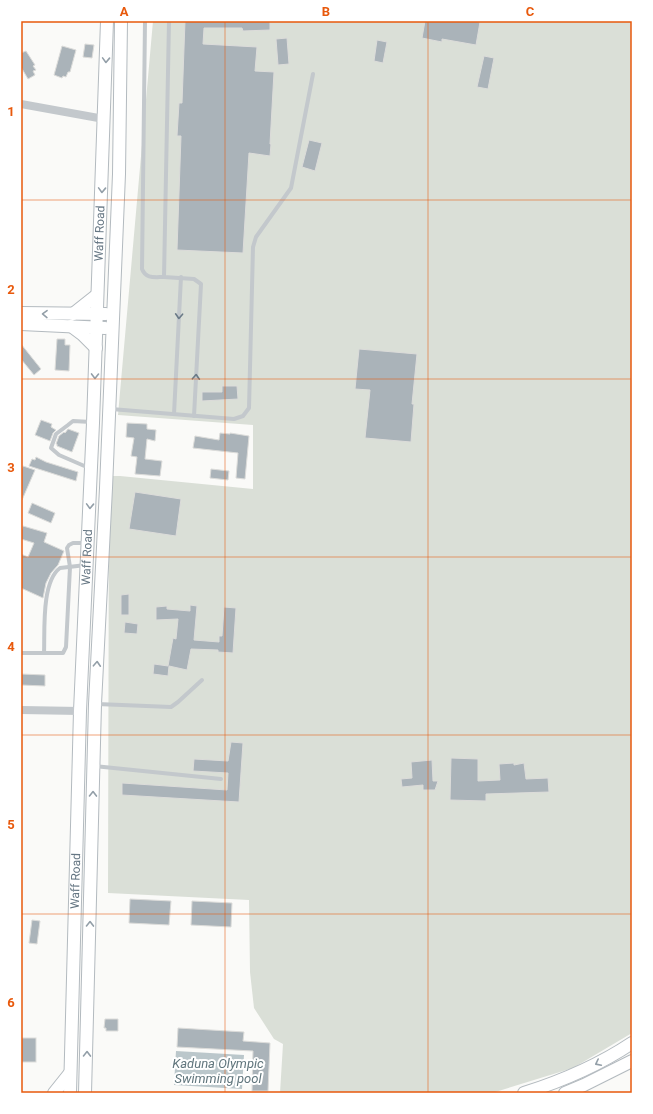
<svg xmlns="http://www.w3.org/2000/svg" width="653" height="1114" font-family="Roboto,sans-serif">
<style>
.green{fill:#dadfd7}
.water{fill:#bbc7cb}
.building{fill:#aab3b9;stroke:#dcdcda}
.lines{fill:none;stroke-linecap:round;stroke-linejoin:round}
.secondary-casing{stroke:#b3babf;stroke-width:14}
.lane{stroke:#c3c8cc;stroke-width:4}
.street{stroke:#c3c8cc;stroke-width:8}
.secondary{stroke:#fff;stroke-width:12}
.oneway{stroke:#939fa8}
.oneway2{stroke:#6a7a87}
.grid{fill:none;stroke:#e8590c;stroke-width:1;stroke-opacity:0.55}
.labels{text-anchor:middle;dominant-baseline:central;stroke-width:4;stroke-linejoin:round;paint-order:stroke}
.street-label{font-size:12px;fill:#657683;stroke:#fff}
.water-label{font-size:13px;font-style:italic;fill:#60757c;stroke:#fff}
.neatline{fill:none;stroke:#e8590c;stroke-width:1.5}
.grid-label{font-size:13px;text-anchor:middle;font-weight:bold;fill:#e8590c}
</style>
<rect width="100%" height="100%" fill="#fafaf8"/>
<polygon class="green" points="153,21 632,21 632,1033 573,1068 492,1093 280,1093 283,1044 274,1039 254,1008 250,972 249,900 108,893 109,476 120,476 253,489 253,425 118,415"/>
<polygon class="water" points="176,1051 244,1055 242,1089 174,1085"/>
<g class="building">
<polygon points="185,21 270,21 270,30 243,31 242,28 204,28 203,44 257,47 255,71 274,72 270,144 271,144 270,156 249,153 243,253 177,250 181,136 177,136 179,103 182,103"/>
<polygon points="425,21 474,21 480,22 476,45 442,39 442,42 422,38"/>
<polygon points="287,38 289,64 278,65 276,39"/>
<polygon points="377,40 387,42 383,63 374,61"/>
<polygon points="85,44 94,45 92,58 83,57"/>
<polygon points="62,46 76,50 70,72 68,72 66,77 63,76 62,78 54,75"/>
<polygon points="26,51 35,65 33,66 36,70 33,71 35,75 28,79 21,67 21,53"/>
<polygon points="484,56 494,58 488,89 477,87"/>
<polygon points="309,140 322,143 315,171 302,167"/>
<polygon points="57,339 65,339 65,345 70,345 69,371 55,370"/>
<polygon points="21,344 41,369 34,375 21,359"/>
<polygon points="359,349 417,354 412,404 414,404 411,442 365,438 370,390 355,389"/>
<polygon points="222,386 237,386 238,399 202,401 202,392 222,392"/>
<polygon points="41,420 52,424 51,427 56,430 53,433 50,441 35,435"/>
<polygon points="127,423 147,424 147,429 156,430 155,441 147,439 145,459 162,461 160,476 135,474 137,457 131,456 134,438 126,437"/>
<polygon points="68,429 79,433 72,452 57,446 57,444 56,444 59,436 64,432 65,433"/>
<polygon points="220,433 230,434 230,433 249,436 245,479 236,478 238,453 193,448 195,436 219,440"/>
<polygon points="36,457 46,462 78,472 76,481 29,466 32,459 35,460"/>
<polygon points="23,466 35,470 22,500 21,470"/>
<polygon points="211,469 229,471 228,480 210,478"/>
<polygon points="135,492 181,499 176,536 129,529"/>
<polygon points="32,503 55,513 51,523 28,513"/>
<polygon points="23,526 47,533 44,542 64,551 58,565 51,573 46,583 43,598 21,588 21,554 28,557 34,543 21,539 21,532"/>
<polygon points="129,594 129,615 121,615 121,595"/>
<polygon points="190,605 197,606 194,640 219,642 219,636 222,636 224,607 236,608 233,653 218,652 218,650 191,649 187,670 169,666 168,676 153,674 154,664 168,666 173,638 176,639 178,619 156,620 156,607 167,606 167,609 190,611"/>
<polygon points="125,622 138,624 137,634 124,633"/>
<polygon points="21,674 45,675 45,686 21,685"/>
<polygon points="231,742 243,743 239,802 122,795 122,783 227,790 228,773 193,771 194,759 228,761"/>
<polygon points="451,758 478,759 478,781 500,780 499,764 514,763 514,765 524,763 526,779 548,778 549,792 486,794 486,801 450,800"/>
<polygon points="432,760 433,781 438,781 435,790 423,790 423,785 402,787 401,779 412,778 411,762"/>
<polygon points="130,899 171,901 169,925 129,923"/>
<polygon points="192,901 232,903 231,927 191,925"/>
<polygon points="32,920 40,921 37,944 29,943"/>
<polygon points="105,1019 118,1019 118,1031 106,1031 106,1028 104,1028"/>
<polygon points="178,1028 244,1032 243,1041 270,1043 268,1091 252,1091 253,1051 177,1047"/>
<rect x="21" y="1038" width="15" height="24"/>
</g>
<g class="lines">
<g class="secondary-casing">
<g id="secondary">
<polyline points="21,313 106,314"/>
<polyline points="73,314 97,295"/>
<polyline points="21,324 105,328"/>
<polyline points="71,326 83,335 96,348"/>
<polyline points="54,1093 70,1073"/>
<path id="s1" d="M70 1093 80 711 93 423 107 21"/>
<polyline points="85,1093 95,704 106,488 119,174 121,21"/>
<path d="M524 1093C562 1081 599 1065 632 1043"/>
<polyline points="565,1093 584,1085 632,1061"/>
</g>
</g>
<g class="lane">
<path d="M145 21 142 269C146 279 154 277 164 277"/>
<polyline points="169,21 164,277 194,279 201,284 194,416"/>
<polyline points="111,409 234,419 243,416 249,408 253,247 256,237 291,188 313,74"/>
<polyline points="174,414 181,277"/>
<polyline points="89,468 59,455 51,448 56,434 68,425 73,421 91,422"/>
<polyline points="22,653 63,653 66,647 70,567 67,548 69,545 73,543 86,543"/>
<path d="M44 653C45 632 41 582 60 568L86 565"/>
<polyline points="97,704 171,707 178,702 202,680"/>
<polyline points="94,766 221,779"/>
</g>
<g class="street">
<polyline points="21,104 104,119"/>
<polyline points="21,710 80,711"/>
</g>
<use href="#secondary" class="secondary"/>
</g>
<defs><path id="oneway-chevron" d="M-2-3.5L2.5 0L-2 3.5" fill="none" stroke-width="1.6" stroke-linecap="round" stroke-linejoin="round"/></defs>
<g class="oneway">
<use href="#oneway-chevron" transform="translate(106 60) rotate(92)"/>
<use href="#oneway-chevron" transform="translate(102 190) rotate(92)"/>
<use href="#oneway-chevron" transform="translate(45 314) rotate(-179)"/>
<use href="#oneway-chevron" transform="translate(95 376) rotate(91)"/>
<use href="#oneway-chevron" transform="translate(90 506) rotate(92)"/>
<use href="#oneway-chevron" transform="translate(97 664) rotate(-87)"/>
<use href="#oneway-chevron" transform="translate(93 794) rotate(-89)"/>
<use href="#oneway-chevron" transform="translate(90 924) rotate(-89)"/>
<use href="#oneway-chevron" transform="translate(87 1054) rotate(-89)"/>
<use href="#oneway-chevron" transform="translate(598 1063) rotate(153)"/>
</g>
<g class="oneway2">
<use href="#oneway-chevron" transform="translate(179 316) rotate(93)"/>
<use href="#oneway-chevron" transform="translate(196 377) rotate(-87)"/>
</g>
<path class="grid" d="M225 21V1093M428 21V1093M21 200H632M21 379H632M21 557H632M21 735H632M21 914H632"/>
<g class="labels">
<g class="street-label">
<text stroke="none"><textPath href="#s1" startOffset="860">Waff Road</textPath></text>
<text stroke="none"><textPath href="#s1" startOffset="536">Waff Road</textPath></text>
<text stroke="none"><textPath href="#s1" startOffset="212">Waff Road</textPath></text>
</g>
<g class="water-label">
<text x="218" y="1063">Kaduna Olympic<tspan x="218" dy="15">Swimming pool</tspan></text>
</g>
</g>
<rect width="653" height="1114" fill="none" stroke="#ffffff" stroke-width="44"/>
<rect x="22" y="22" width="609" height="1070" class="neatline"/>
<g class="grid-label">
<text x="124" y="16">A</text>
<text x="326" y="16">B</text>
<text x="530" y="16">C</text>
<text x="11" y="116">1</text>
<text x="11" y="294">2</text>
<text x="11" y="472">3</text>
<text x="11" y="651">4</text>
<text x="11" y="829">5</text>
<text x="11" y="1007">6</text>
</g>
</svg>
